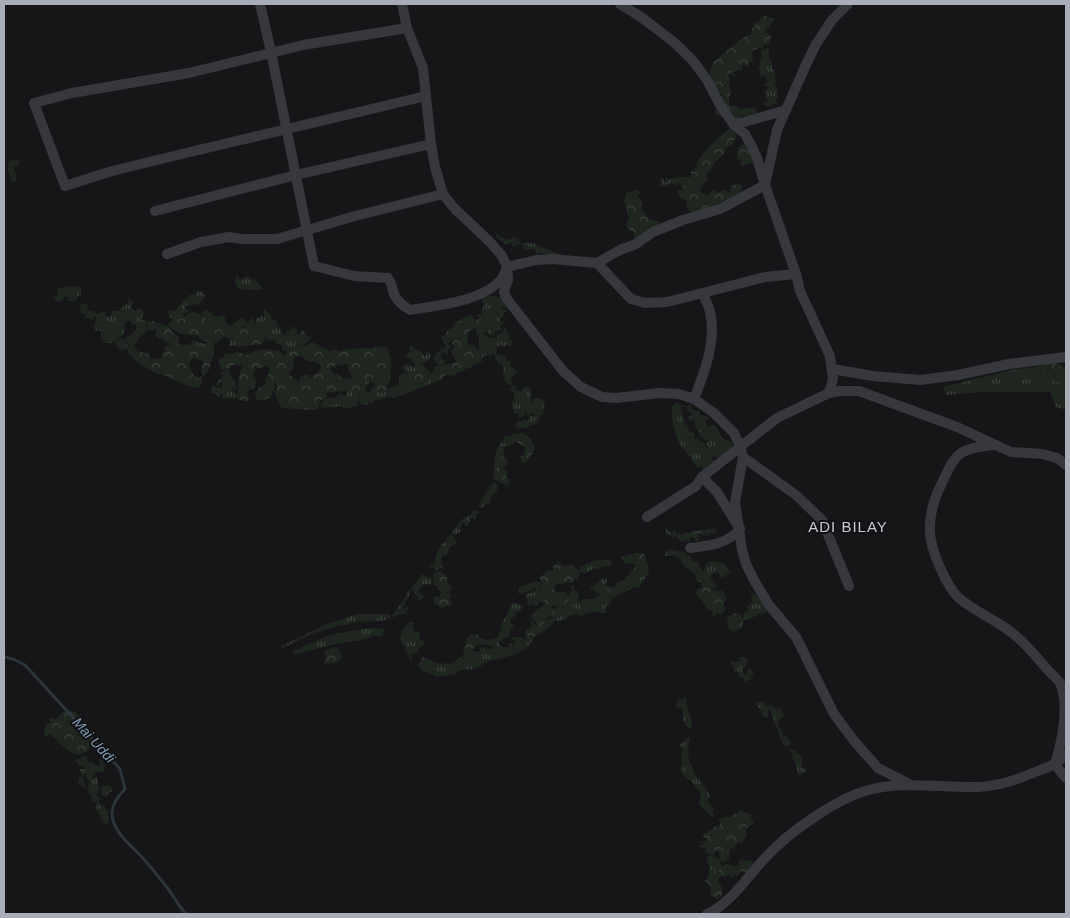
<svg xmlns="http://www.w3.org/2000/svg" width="1070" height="918" font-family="Arial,sans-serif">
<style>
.grass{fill:url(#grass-tufts)}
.forest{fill:url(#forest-crowns);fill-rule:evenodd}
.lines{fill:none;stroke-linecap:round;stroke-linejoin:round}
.stream{stroke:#2c353c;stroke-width:3}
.minor{stroke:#37383d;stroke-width:10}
.labels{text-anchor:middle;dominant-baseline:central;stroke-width:4;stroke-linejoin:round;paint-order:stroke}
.water-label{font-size:14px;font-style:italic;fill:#7f9bb3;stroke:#111113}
.quarter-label{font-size:15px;letter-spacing:1px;fill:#c9ccd4;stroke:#111113}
</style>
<defs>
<pattern id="grass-tufts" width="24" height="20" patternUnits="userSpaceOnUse" patternTransform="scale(1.25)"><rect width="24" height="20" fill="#1e261f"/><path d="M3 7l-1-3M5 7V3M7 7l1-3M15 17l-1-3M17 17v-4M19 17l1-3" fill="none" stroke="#3c433d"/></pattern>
<pattern id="forest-crowns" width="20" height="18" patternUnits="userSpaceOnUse" patternTransform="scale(1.25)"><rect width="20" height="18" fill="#1e261f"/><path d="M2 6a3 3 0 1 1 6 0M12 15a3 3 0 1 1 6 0" fill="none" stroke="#3c433d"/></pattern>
</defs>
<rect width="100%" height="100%" fill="#161618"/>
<g class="grass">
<path d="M767 48 769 49V55L772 64V69L774 70 776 82 774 84C779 89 779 96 776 101L778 105 774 104 768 107 763 103 768 102 765 95 766 93 764 91 769 88 764 85 768 82 765 75 759 76 760 71 758 69 761 64 759 60 762 59 761 51Z"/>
<polygon points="721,96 729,98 729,106 736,106 741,110 746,108 757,109 756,116 740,116 740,118 734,120 715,114 714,112 718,106"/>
<path d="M19 159V165H15L14 171 17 174 16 181 13 183C9 177 6 168 9 161Z"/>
<polygon points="680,177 691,177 691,184 684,186 682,188 680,183 676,185 670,183 668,186 660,187 659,184 662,182 660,179 663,178 665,182 667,182 666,178 672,179"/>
<polygon points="495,232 499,236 510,240 513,237 519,239 520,243 532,243 561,255 551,255 540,252 538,255 536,254 536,250 533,250 530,248 529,250 525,250 523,247 521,247 523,245 521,244 513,247 510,242 507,245 497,238"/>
<path d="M237 275 241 280 242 278 249 276 251 279H255L263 289C256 290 236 292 235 283 235 280 236 278 237 275Z"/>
<polygon points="72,285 75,288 76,286 81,287 81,295 78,296 76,301 68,301 67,300 68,297 65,296 62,301 57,301 53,298 58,295 58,293 56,292 59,288 69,286 70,288"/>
<polygon points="197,290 200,292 203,291 205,297 199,304 185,306 186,309 190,310 183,314 184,316 187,316 184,319 169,318 168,310 174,311 181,304 182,301 187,298 187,299 189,295 195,295"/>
<path d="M504 295 509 305 508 309 506 307 504 309V306L501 310H507V312H504V316L500 318 501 322 504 321V323L500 326 502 330 496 331 494 335H491L486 331 487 330 481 319 476 316 477 314H483L481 311 484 305 482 300C486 296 494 295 499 297Z"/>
<polygon points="128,298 133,301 131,308 133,308 134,311 140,308 144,312 143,317 140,319 148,321 146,324 148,330 143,335 141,335 134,347 129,348 128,343 125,340 127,336 130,335 136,330 136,324 132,325 131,321 125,321 124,334 114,342 111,341 112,343 105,343 104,340 103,340 100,337 102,333 98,330 96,331 94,327 94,324 98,324 95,321 97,317 93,316 94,319 92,320 87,317 84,318 86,314 81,314 81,311 79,311 81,303 84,305 88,304 87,308 88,311 86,313 91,310 97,314 105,310 106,316 109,317 111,316 112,311 118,311 129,302 127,299"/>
<polygon points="205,308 208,310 208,312 212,313 213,316 221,316 224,314 226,323 231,326 236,321 244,318 246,324 252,318 255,322 254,324 256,324 256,318 260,318 261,315 264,316 264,309 266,309 267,312 272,315 271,318 277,321 276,325 278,325 282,332 281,333 286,335 287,334 284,332 290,331 293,326 297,329 297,335 302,330 307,336 312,337 307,343 303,343 303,345 298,345 287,351 283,351 281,344 277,344 274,340 268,341 264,336 260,336 257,333 254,324 247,327 243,326 239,331 243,340 252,345 237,347 233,345 231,346 229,345 231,342 228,341 231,339 224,337 225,336 216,327 213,330 208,328 204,316 201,313 205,311"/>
<path d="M504 328H506L507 333 510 336 508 340H512L513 344 508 347 507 345 504 347 500 345 497 347 496 354 505 356 506 360 511 362 510 365 519 374 514 373 515 375 511 378 512 384 510 385 507 384 504 378 505 376 503 374 504 368 502 366V364L498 363 495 358V355L491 353V355L490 356 487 353V355L482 358V361L469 368C471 361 473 352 479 348V336L484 334 490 338 494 337 497 340 496 335 502 333Z"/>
<polygon points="446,335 444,336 446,338 445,342 452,347 448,350 448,356 444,352 442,354 441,354 441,358 445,361 445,363 438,367 439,364 436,364 438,360 436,362 433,360 434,355 437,353 436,351 438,352 441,350 440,348 443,349 446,346 444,342 443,343 441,337"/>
<polygon points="193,340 205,344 209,342 216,343 213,346 215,351 213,356 201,353 191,346 191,342"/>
<polygon points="411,346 421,352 424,356 426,356 427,351 431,355 429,360 419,365 413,376 416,383 424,384 432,375 439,381 394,398 386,397 378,401 374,400 373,404 370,402 367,405 361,404 359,402 360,388 366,379 370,381 365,389 367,393 371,392 371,388 373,387 372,389 382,391 400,384 398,376 406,372 402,368 403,365 408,364 415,368 412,358 410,357 413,361 405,356 410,351 409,347"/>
<path d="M1061 366 1066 368 1065 370 1066 410 1056 407 1050 392H982L946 395 943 387 1016 369 1037 367V371L1049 368C1055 372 1057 375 1055 382L1061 369Z"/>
<polygon points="228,370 232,377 232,379 236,381 235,386 237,386 235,391 233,390 235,387 232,389 235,394 238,394 237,398 222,399 222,392 219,398 215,394 209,392 211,392 212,386 214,386 217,388 220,387 222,389 222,383 219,382 219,386 216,385 219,379 223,377 221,373 223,371"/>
<polygon points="512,386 515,386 516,391 517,390 521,392 525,387 529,387 531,390 531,403 533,403 534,398 540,398 546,402 544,404 543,414 540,415 538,423 534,425 530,425 526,429 519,427 519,430 516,426 517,421 522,421 526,418 526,421 529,420 530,416 535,416 534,413 529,414 529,416 525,411 525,414 521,418 518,416 518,412 516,414 514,413 512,402 515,400 513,398 515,395 510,389"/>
<polygon points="353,390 353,407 344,409 341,406 323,408 320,405 326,398 335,398 340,393 345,396 347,394 345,391"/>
<path d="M676 402 682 406 685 405V407H681L684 422 689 428 688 430 695 434 694 437 696 439 698 438 701 442V444L704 442 707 449 708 446 705 443 709 441 704 440 703 437H700L699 432 695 427 696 425 694 424 695 422 693 420 691 422 688 418 689 415 691 416 692 414 687 410V406L691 404 692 410 700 411V415L707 416 708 418 705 421 708 427 710 425H714C721 433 720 440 731 442L734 447 721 458 713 456 712 459 714 462 712 465H708L704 471 701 467 698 468 692 461 691 457 687 455V452C677 446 674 426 671 415L673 414 672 411V405H675Z"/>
<path d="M503 441 506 445 503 449 505 456 501 455 499 459 500 471 494 472C494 461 494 449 503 441Z"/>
<polygon points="493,483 496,483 498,486 496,492 491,496 491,502 488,504 486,504 482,508 479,508 480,502 489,488 489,486 491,486"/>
<polygon points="473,510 479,511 475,519 471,517 468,526 465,526 465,523 462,523 460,532 453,536 453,538 457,541 456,544 451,546 447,555 442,556 441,560 443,560 440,563 443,564 442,568 439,567 438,570 435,572 435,568 429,567 434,563 438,549 442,547 441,544 445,542 448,536 454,534 452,532 460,521 468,515 470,516"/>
<path d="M665 528 670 532 675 530 678 535 679 532 682 535 686 532 689 533C693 531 708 529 715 529L716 533 714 534 709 533 708 536 705 534 703 536 699 533 700 537H697L699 540 697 542 693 537 689 538 691 542H689L686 539 685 540 686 542 679 540 675 536 673 538 671 536 667 535Z"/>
<polygon points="670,549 685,552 687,557 690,555 693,561 698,562 702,571 704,571 705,566 710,561 723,563 731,572 722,578 719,574 715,572 711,576 711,579 718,586 714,589 710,587 702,587 701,582 697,581 695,574 684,566 680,559 676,557 675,555 665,556 665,552"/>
<path d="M597 560H610L612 563 610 566 602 567 599 569 595 568 586 573 580 572 579 569C584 564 591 562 597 560Z"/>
<polygon points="423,574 424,574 427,578 431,577 432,584 423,585 419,589 418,592 425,597 418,601 417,596 411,588"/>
<path d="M600 576 602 579 606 578 607 581 605 585 611 587 606 590V596L613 597 609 605 606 606V613L602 614 600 612 589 613 580 616 575 614 560 621H554L551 626 543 631 545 621 552 618 550 614 552 608 556 609 557 607 566 610 572 608C569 604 568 602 568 595L570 596 569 593 572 591 570 586H574V591H579L578 594 580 598H578V601L581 602 582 599C589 599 594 601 600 594L598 592 597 594 594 589 590 590V588L595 586 594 585 600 580Z"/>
<polygon points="536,581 541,583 540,589 544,603 538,602 538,606 534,606 533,604 529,606 527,605 528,602 525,596 528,593 532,593 533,590 535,592 536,587 523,594 519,594 518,591 519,587"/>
<polygon points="409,590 411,591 403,608 405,609 407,606 410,608 406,612 408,614 399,614 394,618 392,615 401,604"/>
<polygon points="752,594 755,594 769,611 762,615 758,613 757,616 752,617 753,618 745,620 743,614 746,611 749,611 747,607 750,605 749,603 753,603 751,596"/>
<path d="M512 602 524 606 520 611 515 612 516 615 510 620 511 625 513 624V627L514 628 510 629V637L506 638 505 637 498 643 502 647H509V643L513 644 512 646H514L516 641 511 639 513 637H521L526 640 525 634H531L530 637 533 641 526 648 516 654 515 652 514 655 492 660 473 669 460 670 455 674 436 677 426 671 424 672 416 664 418 665 423 657 436 663 451 664 462 656V657L470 661 476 659 475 651 479 652 480 649 478 648 485 647 487 651 488 648 491 649 493 646 483 644 477 646 478 643 480 640V638L486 640 497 638 498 634 500 633 501 627 503 628 501 625C506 617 509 610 512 602Z"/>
<path d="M358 614H390L391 618C375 625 358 618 343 626L340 625 312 634 283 648 281 647V646L329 623Z"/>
<polygon points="410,622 414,622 412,626 415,628 413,630 415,632 419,632 420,640 423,640 425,643 420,648 418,647 418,652 411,655 412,663 408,654 405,651 405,646 403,646 400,639 403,628"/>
<path d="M367 628 385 629 382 636C369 634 366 641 355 641 335 643 316 649 297 654H293L292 652 329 635Z"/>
<polygon points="742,657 748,659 747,665 742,670 745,675 747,674 748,668 753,670 753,675 750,675 752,680 748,679 745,683 743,677 741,678 738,675 739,672 734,672 734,667 730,663 734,661 735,663 737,661 739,662 741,660 739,658"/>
<polygon points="685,697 692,723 690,729 684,724 685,723 683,719 682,708 677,707 676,704 680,698 682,700"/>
<polygon points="763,701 766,706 771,705 776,709 781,708 781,714 784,713 785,714 778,721 779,728 782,729 783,737 786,736 790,740 791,743 788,747 783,745 770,710 768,710 768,717 763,717 761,711 756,703"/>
<path d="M687 738H690C687 752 687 757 694 771L693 772C700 780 706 788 711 797L708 799V803L713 807 714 810 712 811 714 816 712 817 699 804 701 794 690 779 689 780C682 774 680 772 682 762L681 760 682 751 684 750 680 747V745Z"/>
<polygon points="791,749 799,754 803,761 801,768 804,768 806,771 805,773 802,773 802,775 798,774 795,762 792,758 793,754 789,750"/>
<polygon points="84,756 87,757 89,763 90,761 94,763 96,766 100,765 99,759 103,760 105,764 104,772 100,773 94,771 96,774 93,775 92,779 97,776 99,788 107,785 112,788 113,792 109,792 108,795 106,797 102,795 101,788 97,791 98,793 96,795 101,798 99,801 100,804 103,805 108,812 108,824 105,825 96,809 97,803 92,800 91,795 88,794 89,781 86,778 87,776 85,773 83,776 86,789 78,783 79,782 78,779 83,776 79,769 86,769 83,765 81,766 78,765 75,760"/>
<polygon points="709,855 719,859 721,862 720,863 722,867 719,872 718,870 711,871 706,859"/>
</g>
<g class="forest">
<polygon points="764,15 769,18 773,18 774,20 765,31 771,36 770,43 763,46 763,49 758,48 752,51 753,61 749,62 748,67 743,64 742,71 738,70 735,72 733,71 732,72 735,75 734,76 727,73 730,78 729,85 731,92 729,98 717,92 710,73 713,62 744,37 752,33 751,30 755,26 753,24 756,22 757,23"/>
<path d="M730 129 735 132 736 138 733 141V144L725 148V153L714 163 710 172 707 173V182H704L700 190 704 194 708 195 714 189 718 193 724 190 730 192V186L740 183 742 187 739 194 695 214 694 211 691 212 687 208V202L679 196 677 190H681L684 186 691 184V171H694C698 155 717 137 730 129Z"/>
<polygon points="748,144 754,162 743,166 741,165 741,160 737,159 737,152 741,145"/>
<polygon points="638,189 640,193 636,198 640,198 643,204 641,207 649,219 659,221 659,224 636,240 634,238 634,233 626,227 627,221 629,221 624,199 625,199 626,193"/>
<path d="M195 312 204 316 210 329 216 327 214 322H220L222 324 221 330 225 334C221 345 204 345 197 335L181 334 168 326 173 333 179 336 178 344 195 346 200 353 205 350 213 356 208 372 203 377 201 370 204 361 193 358 189 364 194 376 199 378 202 376V383L199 388C183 387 176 379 160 374L158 375 134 360 132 356 128 354V349L121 350 116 345V342L122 338 127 342 129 348 134 347 137 351 149 354 152 359 162 358V354L165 350 164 347 172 344 163 341V338L159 339 154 334 156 333V331L155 329 152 331 148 329 147 322 152 321 167 326 173 318 184 319 189 313Z"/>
<path d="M469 315H472L475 320 481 319 487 328 482 336H478L476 334V328C466 330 468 338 467 344L475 346 477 349 468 368 465 369 461 372 456 373V375L450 376 447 374 439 381 434 379 432 376 430 378 431 380H428L427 383H416C412 378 415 369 419 365H423L432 374 435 367 456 362 451 351 454 348V345L452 344 453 339 448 344 445 342 446 338 444 337 448 330 454 327 456 321H459Z"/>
<polygon points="252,324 256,328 257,332 260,332 261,336 264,336 265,341 262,344 250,345 239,335 240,328 247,327"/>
<path d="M312 342 330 351 335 349 339 351C346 348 366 348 374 348V346L387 347 391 360 390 381 387 385 388 388 381 393 374 391 372 389 376 385 367 379 364 384 361 385 357 406H352L353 390 349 392 345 391 326 393 327 397 320 401 318 409 316 410 282 408C275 399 278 399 274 392L277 389 276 383 274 384C275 389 275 385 273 392 269 401 265 399 256 400L255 393 258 388 266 384 265 382 270 370 267 365 261 369 254 367 256 370 254 371 253 377H256L255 380H257L254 388 247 391 249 401 239 400 237 398C240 387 236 374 244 365H232L229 370 221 369 218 361 220 358H223L225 356 224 354 228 353 229 355 237 352 248 355C255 348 269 349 280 351L284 357C287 348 298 344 307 346ZM302 356 307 361 315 362 320 365 321 368 318 372 310 378 308 374 300 377 299 382 288 374 293 369 294 357ZM345 364 349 365 348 368 352 379 342 378 338 374V372L335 375 333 372 330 371 332 366 335 367V365L341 366Z"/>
<polygon points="1054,363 1061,366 1061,369 1059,372 1062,380 1060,383 1055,382 1054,379 1056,376 1055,372 1051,373 1051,368 1045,369 1041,375 1037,371 1037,367 1042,364"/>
<polygon points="520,432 531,438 535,449 530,458 524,464 521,461 520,456 524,455 525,447 515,441 513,444 507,447 503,441 505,435 510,437 513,433 516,434"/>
<polygon points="500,455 507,458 507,465 502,468 508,471 506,476 510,481 508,486 494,479 493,475 494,472 500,471 501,470 497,465"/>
<polygon points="636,553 644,554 648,565 649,573 645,577 645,580 639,587 632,588 619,595 617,594 615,598 606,596 604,594 606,590 611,587 614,588 617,583 624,580 635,567 635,564 625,563 621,557"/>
<path d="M558 562 559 563 560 562 562 566 574 565C576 572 583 569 577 580L575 579 572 583 566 582 561 584 557 583 554 587 555 591H558L557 593 564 591 567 593 570 605 575 608 571 614 561 609 560 610 555 605H553L552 608 554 613 545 621 543 631 533 638V641L530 637 531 634 528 637 527 634 524 635 526 630 532 627 529 619 536 625V622L531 618 532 616 531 614H535V611L545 604 543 600 540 584 542 583 539 577 543 575 547 570H554L553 565H555Z"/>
<polygon points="440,571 447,576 447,582 452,587 449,593 452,596 448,598 451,600 451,605 441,608 438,605 435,604 433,599 434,597 440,596 441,592 437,588 438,586 434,586 433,579 434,573"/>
<polygon points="707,585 713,590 723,591 727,599 723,603 725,609 722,615 717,613 714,617 712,616 713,611 707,610 704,603 696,594 697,589"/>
<polygon points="736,613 740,614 742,618 744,617 745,620 743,622 743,627 734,632 729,629 727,622 728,616"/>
<polygon points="471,634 478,635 481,640 472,650 476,653 475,661 467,663 463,661 462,657 464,653 463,652 466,645 466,639"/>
<path d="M334 647 340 650 342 658C338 662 331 665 324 663L326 658 324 653 325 650Z"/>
<path d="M71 711 76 712 82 720 87 721 89 729 86 736 91 740 92 743 87 751 79 755C69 754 59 742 50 734L47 736 44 734 46 724 51 722 49 720 51 717 55 719 63 712Z"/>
<polygon points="738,809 751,815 752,816 750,819 753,820 753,824 747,828 746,832 747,835 741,844 739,841 734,848 730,849 729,858 724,863 720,861 719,853 716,850 713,857 708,853 706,853 705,848 702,847 700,848 699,845 703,845 702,842 707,841 706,838 703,837 704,833 708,833 708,830 713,829 714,826 717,827 720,825 719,819 730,817 736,813 739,814"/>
<polygon points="741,860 752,861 753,865 746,873 741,871 737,876 734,875 732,879 729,874 725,877 721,876 717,880 722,888 722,895 718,899 711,896 710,886 705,881 709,875 708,869 717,871 717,873 720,868 726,864 737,867 736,864 740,867 738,863"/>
</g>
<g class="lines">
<path class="stream" d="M4 657 13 659 25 665 120 769 125 789C117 797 109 808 113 820 117 834 128 843 138 853 148 863 157 875 166 886 173 895 178 905 186 914"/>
<g class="minor">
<path d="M260 4 271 52 314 266 354 276 388 278C392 283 392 288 394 294 397 301 403 306 410 310 435 306 486 301 502 278 504 275 505 271 507 268"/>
<polyline points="402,4 407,28 423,68 431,144 435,167 443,194 454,208 490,242 502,256 507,266 508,280 504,292 507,299 563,371 581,387 602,397 616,398 660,393 679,394 694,399 714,413 734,433 740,446 743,457 735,502 742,550 746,564 755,582 769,605 796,637 834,714 855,742 878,768 911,785"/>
<polyline points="620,4 641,17 675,43 694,62 707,80 720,105 734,125 745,134 752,147 757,158 765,185 796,274 800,291 830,356 833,379 829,393"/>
<polyline points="407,28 303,45 189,73 72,93 34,103 65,186 112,171 190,152 426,96"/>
<polyline points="734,125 786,110"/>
<polyline points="155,211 296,175 431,144"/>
<polyline points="167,254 201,242 229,237 242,239 277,239 355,216 443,194"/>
<polyline points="597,263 620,250 636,244 653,232 683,220 720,209 765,185 777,130 805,67 815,46 832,20 848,4"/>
<polyline points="507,267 536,260 552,259 597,263 631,299 645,303 667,302 765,277 796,274"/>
<polyline points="832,369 873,376 920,380 958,375 1009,364 1066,357"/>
<path d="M694 399C704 373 717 341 710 312 709 306 705 300 703 294"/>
<path d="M993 445C957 449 956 453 941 485 934 499 929 517 930 533 931 550 946 586 959 598 973 610 989 617 1004 627 1021 638 1034 654 1047 669 1051 674 1057 678 1060 683 1070 706 1062 741 1055 765L1066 778"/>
<polyline points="743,457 796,495 822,520 849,586"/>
<polyline points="647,517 696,486 702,477 777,418 829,393 840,391 859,391 957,427 1011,452 1043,454 1057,458 1066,465"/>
<path d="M690 548C708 546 728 544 740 529L717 492 702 477"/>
<path d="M707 914C733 902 748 875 767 856 788 833 835 800 865 791 901 780 941 788 978 787 996 786 1014 781 1030 774 1046 768 1054 766 1066 755"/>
</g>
</g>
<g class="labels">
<g class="water-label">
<text transform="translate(94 740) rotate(48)">Mai Uddi</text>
</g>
<g class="quarter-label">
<text x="848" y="526">ADI BILAY</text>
</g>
</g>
<rect width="1070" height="918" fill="none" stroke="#a8adb8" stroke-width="10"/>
</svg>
